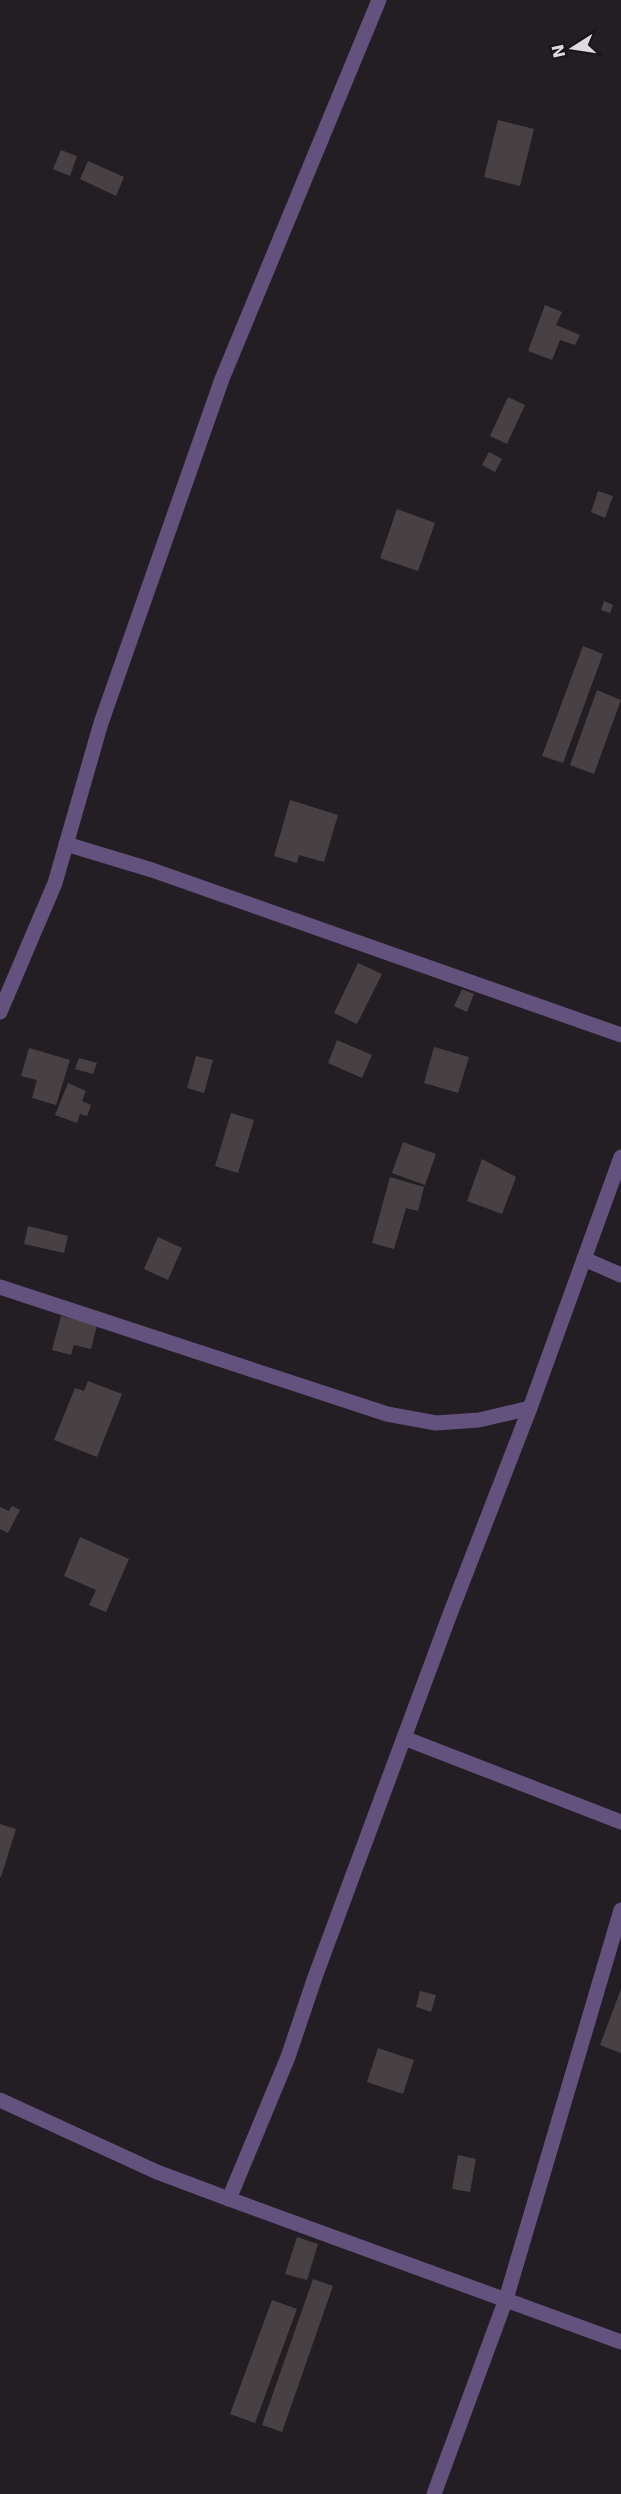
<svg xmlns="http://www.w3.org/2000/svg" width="621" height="2494" font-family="'DejaVu Sans',sans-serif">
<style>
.building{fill:#484144}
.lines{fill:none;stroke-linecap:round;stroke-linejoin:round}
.minor{stroke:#64527e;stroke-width:15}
</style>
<rect width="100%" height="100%" fill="#231e23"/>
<g class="building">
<polygon points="498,120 534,129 520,186 484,177"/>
<polygon points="61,150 77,156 70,176 53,169"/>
<polygon points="88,161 124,177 116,196 80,179"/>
<polygon points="545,305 562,312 556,325 580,335 575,345 560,340 552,360 528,351"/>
<polygon points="508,397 525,405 507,444 490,436"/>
<polygon points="489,452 502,459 495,472 482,465"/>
<polygon points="598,491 613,496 605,518 591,512"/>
<polygon points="397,509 435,523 418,571 380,558"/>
<polygon points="604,601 613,605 610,613 601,610"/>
<polygon points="583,646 603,654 563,763 542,756"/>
<polygon points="597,690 621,700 594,774 570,765"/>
<polygon points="290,800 338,815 324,862 299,855 297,863 274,856"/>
<polygon points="358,963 382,974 357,1024 334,1013"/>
<polygon points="462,989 474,994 467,1012 454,1006"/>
<polygon points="337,1040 372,1055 362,1078 328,1063"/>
<polygon points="434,1047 469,1057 458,1093 424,1083"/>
<polygon points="29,1048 70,1060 56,1105 32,1098 37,1080 21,1076"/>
<polygon points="196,1056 213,1060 204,1093 187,1088"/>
<polygon points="79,1058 97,1063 93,1074 75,1069"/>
<polygon points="68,1083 86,1091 82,1101 91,1105 87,1116 80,1114 77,1123 55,1115"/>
<polygon points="231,1113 254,1120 238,1173 215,1166"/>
<polygon points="403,1142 436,1154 425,1185 392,1173"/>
<polygon points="482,1159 516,1177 502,1214 467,1201"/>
<polygon points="390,1177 424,1187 418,1211 406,1208 394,1249 372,1243"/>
<polygon points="28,1226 68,1236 64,1253 24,1244"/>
<polygon points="158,1237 182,1248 168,1280 144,1269"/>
<polygon points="61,1316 97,1325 91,1349 74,1345 71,1355 52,1350"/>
<polygon points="88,1381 122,1394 97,1457 54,1440 75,1388 84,1391"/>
<polygon points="12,1506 20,1510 8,1533 0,1529 0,1507 9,1511"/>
<polygon points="80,1537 129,1559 106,1612 89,1605 96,1590 64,1576"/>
<polygon points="0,1824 16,1829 1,1877 0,1877"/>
<polygon points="621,1989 621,2053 600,2045"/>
<polygon points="420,1991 436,1995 431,2012 416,2007"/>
<polygon points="378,2048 414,2060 403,2094 367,2082"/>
<polygon points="458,2155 476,2159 470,2192 452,2189"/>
<polygon points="297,2237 318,2244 307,2280 285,2274"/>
<polygon points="313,2279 333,2286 282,2432 262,2425"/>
<polygon points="272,2300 297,2309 255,2423 230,2414"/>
</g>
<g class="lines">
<g class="minor">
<polyline points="66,844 152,870 621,1035"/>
<polyline points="0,1012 55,883 101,723 222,379 379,0"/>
<polyline points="584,1259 621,1275"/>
<polyline points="0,1287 387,1414 436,1423 479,1420 530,1408"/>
<polyline points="404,1738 621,1822"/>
<polyline points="0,2100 157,2172 229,2199 288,2057 315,1977 450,1614 530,1408 621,1157"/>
<polyline points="229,2199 621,2342"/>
<polyline points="434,2494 506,2299 621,1910"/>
</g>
</g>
<g transform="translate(573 48) rotate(258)" stroke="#1a151a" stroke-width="4.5" paint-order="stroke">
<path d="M0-4.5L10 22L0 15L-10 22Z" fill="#dfdbdf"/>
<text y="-9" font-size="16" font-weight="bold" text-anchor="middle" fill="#dfdbdf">N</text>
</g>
</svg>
